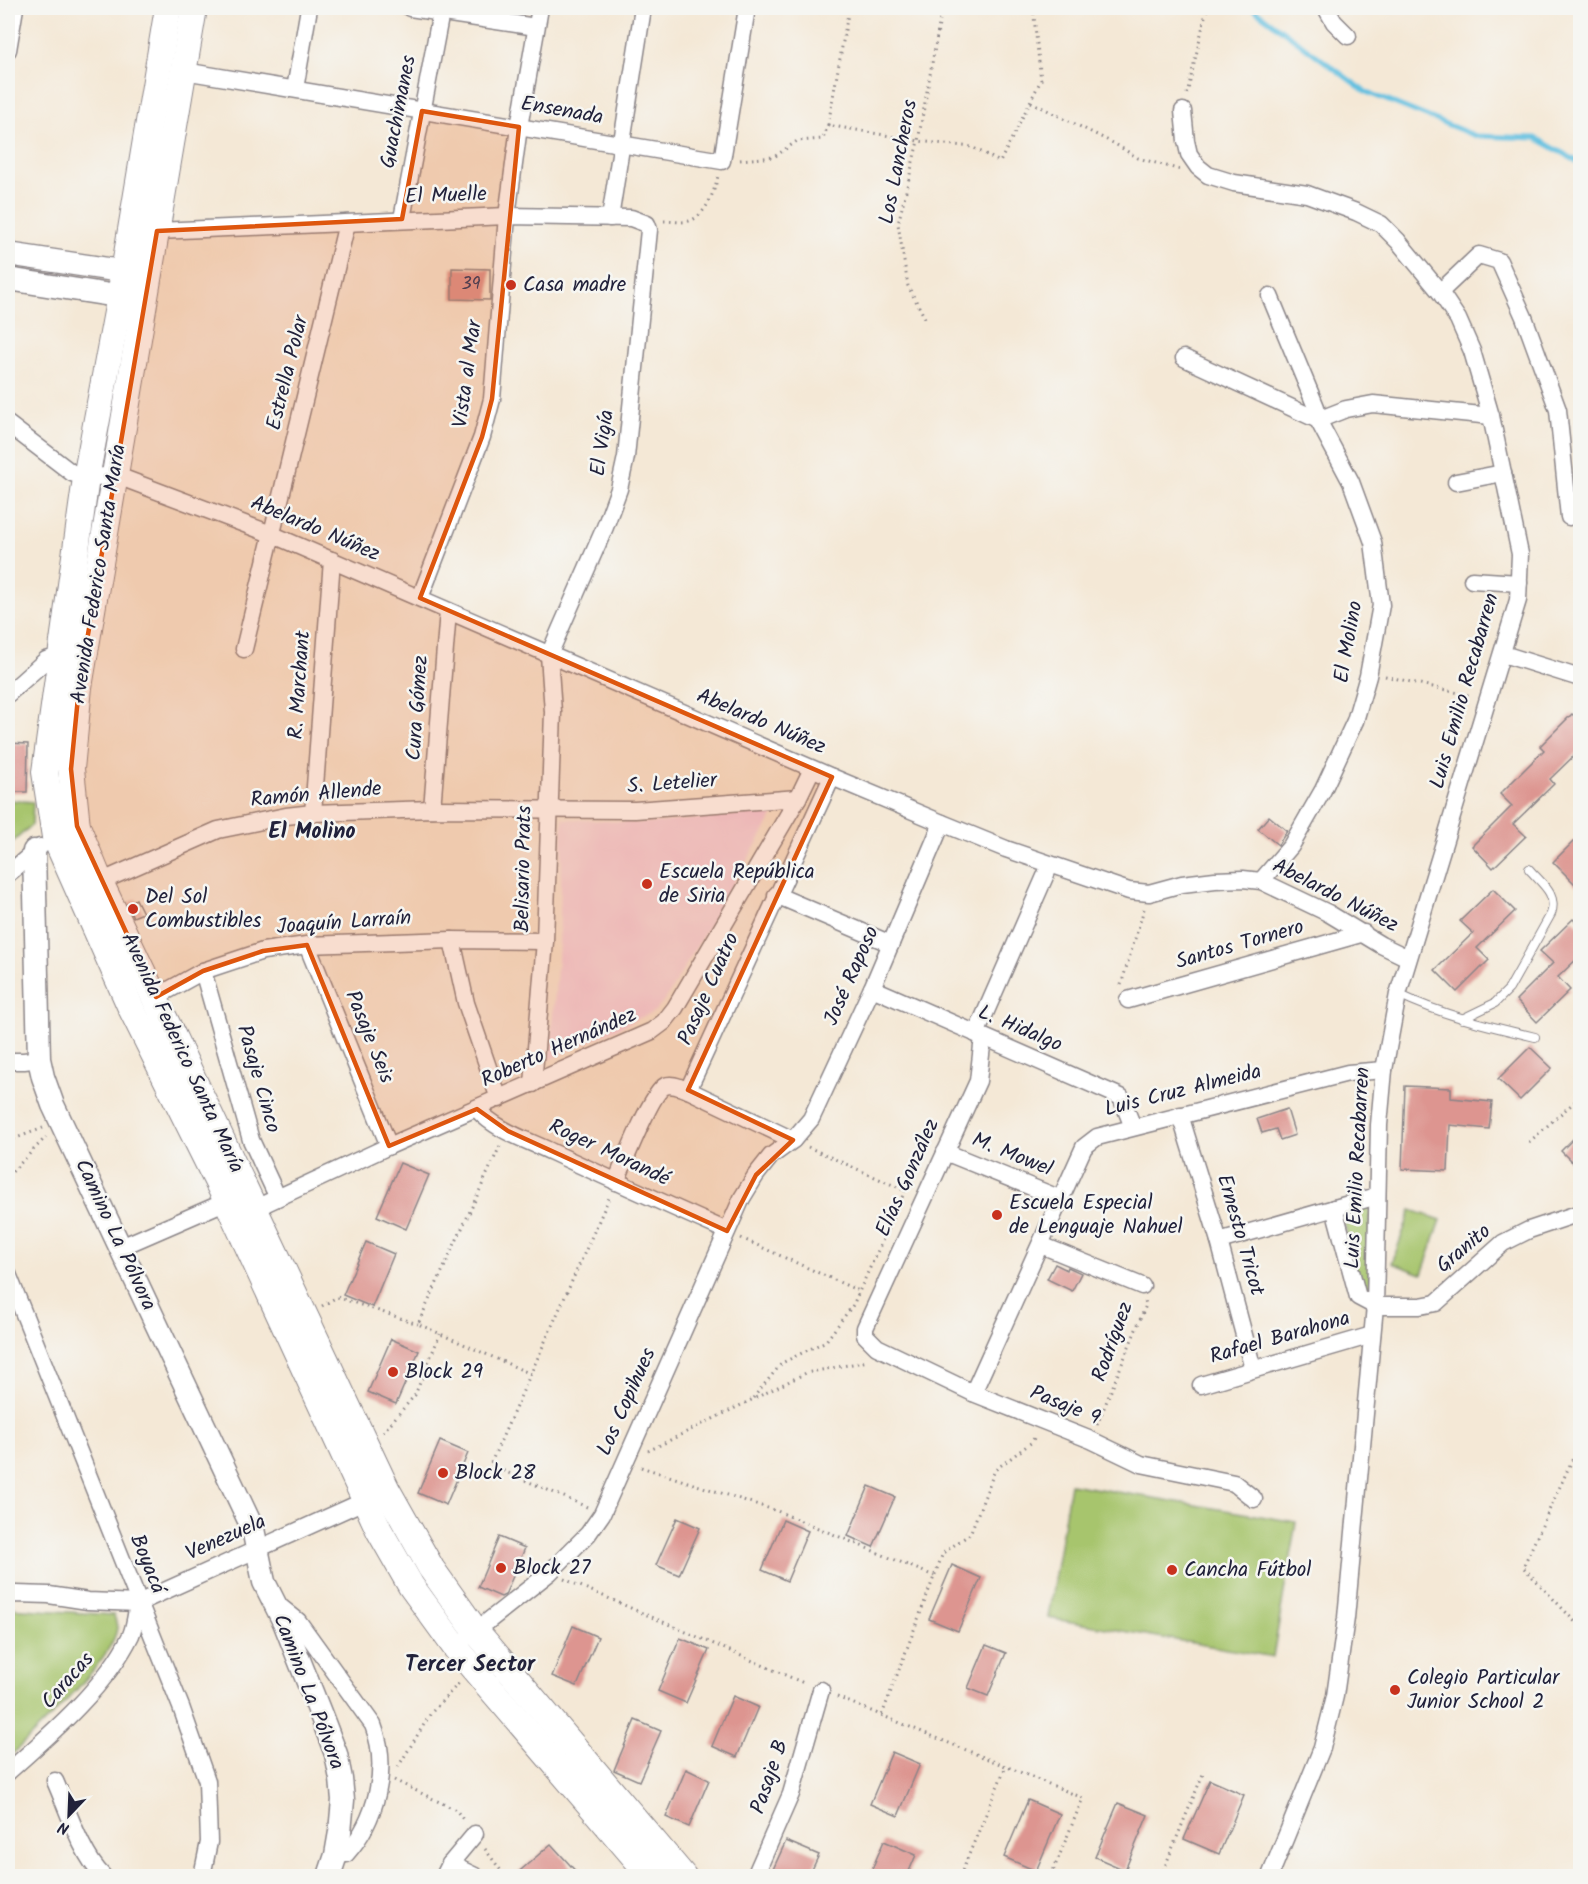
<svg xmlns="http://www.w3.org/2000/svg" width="1588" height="1884" font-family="Kalam,sans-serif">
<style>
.built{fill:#f2cfe1}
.green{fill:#a7c56d;stroke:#647454;stroke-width:1.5}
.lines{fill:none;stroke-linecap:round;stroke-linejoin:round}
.stream{stroke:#62c0e0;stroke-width:5}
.building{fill:#dd9590}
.lane-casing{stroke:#8b8588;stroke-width:10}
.street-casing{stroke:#8b8588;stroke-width:19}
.secondary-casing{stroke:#8b8588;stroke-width:25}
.primary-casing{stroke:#8b8588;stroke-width:28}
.path{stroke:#8b8588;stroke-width:3;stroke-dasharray:1.5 4.5;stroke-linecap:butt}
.lane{stroke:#fff;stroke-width:8}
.street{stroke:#fff;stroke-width:16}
.secondary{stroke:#fff;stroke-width:22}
.primary{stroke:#fff;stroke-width:26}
.marked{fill:#de560e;fill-opacity:0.2;stroke:#de560e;stroke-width:4.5;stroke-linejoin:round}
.poi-dot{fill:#c8321e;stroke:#f6f6f2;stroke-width:2}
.labels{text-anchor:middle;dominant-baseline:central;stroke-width:5;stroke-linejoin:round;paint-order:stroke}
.number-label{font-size:18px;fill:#513f50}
.street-label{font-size:21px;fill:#22223b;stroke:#f6f6f2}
.poi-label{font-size:21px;fill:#22223b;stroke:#f6f6f2;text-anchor:start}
.neighbourhood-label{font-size:22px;font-weight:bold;fill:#22223b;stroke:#f6f6f2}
</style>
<rect width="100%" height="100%" fill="#f6f6f2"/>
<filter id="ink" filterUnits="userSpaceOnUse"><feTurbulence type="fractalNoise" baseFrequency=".0167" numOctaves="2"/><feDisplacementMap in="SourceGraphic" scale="12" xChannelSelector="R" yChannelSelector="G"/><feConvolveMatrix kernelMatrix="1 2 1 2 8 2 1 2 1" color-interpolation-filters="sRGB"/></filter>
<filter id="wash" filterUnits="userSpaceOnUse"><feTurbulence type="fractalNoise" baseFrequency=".008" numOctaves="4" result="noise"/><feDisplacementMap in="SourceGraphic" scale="24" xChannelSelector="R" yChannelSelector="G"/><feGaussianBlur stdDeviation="1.35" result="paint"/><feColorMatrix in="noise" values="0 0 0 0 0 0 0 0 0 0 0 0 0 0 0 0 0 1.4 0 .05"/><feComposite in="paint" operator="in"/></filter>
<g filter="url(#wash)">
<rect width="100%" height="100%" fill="#f4e8d6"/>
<polygon class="built" points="776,811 667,997 655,1011 549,1060 559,946 563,819 651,823"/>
<g class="green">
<polygon points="8,800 33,802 32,825 8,846"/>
<polygon points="1370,1205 1371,1296 1360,1291 1342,1213"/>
<polygon points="1411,1210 1441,1220 1422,1274 1392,1263"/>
<polygon points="1070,1484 1296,1522 1273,1657 1048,1618"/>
<path d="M8 1608 114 1615C115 1619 117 1624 117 1628 114 1660 32 1735 8 1758Z"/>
</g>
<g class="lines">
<polyline class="stream" points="1252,8 1366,92 1476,136 1536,138 1580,163"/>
</g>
<g id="blocks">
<g class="building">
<polygon points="452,268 490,269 490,300 452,299"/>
<polygon points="1572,714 1581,722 1581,749 1550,779 1554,784 1513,824 1526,836 1493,868 1472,846 1512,806 1500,794 1544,750 1540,746"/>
<polygon points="8,743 28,744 27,792 8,792"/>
<polygon points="1269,816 1287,831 1278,845 1258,829"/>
<polygon points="1581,834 1581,890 1553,862"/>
<polygon points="1493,889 1515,911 1477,948 1489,960 1457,992 1435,970 1473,933 1460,921"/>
<polygon points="136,899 143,913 133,917 127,904"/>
<polygon points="1573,919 1581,927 1581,955 1558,977 1570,990 1537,1022 1516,1000 1553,963 1540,951"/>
<polygon points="1530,1047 1552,1068 1520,1100 1498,1079"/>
<polygon points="1405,1086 1451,1088 1451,1098 1492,1102 1489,1129 1450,1125 1448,1171 1402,1169"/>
<polygon points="1287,1109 1295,1135 1280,1140 1276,1129 1262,1133 1257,1119"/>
<polygon points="1581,1131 1581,1171 1561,1151"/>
<polygon points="400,1163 429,1175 406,1229 377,1216"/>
<polygon points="366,1242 394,1254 372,1307 343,1295"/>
<polygon points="1055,1264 1067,1270 1068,1267 1081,1273 1072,1291 1047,1279"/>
<polygon points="391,1339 419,1351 396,1404 368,1392"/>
<polygon points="440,1441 468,1453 446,1505 418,1493"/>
<polygon points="869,1486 895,1497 873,1547 848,1536"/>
<polygon points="677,1518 700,1528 679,1575 656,1565"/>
<polygon points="783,1520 808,1531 787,1581 762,1570"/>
<polygon points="499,1537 525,1548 505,1595 501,1597 478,1587"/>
<polygon points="952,1565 981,1578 958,1631 929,1619"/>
<polygon points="573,1626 598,1637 577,1686 552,1676"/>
<polygon points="680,1638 709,1650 686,1703 658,1691"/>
<polygon points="986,1645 1006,1653 988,1696 968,1688"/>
<polygon points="733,1696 758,1707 737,1757 712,1746"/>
<polygon points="635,1720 661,1731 639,1781 614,1770"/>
<polygon points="892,1752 920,1764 898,1816 870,1804"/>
<polygon points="686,1769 709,1780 689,1827 666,1817"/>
<polygon points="1210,1780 1244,1795 1219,1854 1184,1839"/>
<polygon points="1028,1800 1060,1814 1036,1871 1004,1857"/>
<polygon points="1118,1803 1148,1815 1125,1870 1095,1857"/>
<polygon points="786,1841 819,1855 809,1876 770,1876"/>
<polygon points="884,1841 916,1855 907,1876 869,1876"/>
<polygon points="551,1844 580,1876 514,1876"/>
</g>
</g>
</g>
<g filter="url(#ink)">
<use href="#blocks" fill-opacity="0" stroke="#8b8588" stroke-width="1.5"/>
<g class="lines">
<g class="lane-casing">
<g id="lane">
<path d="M1398 994C1442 1015 1488 1026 1535 1037"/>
<path d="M1462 1019 1495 1003 1509 989 1551 914C1558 894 1542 884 1529 869"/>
</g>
</g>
<g class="street-casing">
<g id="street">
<polyline points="410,8 536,27"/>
<polyline points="1326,8 1334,22 1348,36"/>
<polyline points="8,50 15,8"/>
<polyline points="184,71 722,161 747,8"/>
<polyline points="295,89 309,8"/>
<polyline points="1183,111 1186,141 1189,154 1198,167 1208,175 1234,183 1307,194 1356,212 1381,224 1398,241 1440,292 1458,319 1472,351 1491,416 1520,554 1518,600 1398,994 1384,1070 1379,1125 1375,1306 1346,1618 1335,1696 1322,1748 1270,1876"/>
<polyline points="610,218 643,8"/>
<polyline points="402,219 441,12"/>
<polyline points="147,229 157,231 507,216 631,218 647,224 649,230 626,457 619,489 605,527 549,655 553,712 545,941 533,1084"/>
<polyline points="1440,292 1479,255 1499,261 1524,317 1558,410 1569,517"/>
<polyline points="1184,358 1318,420 1346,409 1373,404 1491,416"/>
<polyline points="8,424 72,473 86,478 115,475 271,534 832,777 942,823 1006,849 1129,891 1149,893 1182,884 1215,880 1243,879 1261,881 1328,913 1381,945 1408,958"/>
<polyline points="1456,482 1503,473"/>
<polyline points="1472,580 1519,583"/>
<polyline points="420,598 482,437 492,399 507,216 519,127 540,8"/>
<polyline points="244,649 347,223"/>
<polyline points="1503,654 1580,678"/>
<polyline points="8,694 46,660 61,656"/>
<polyline points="432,809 448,611"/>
<polyline points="313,813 332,560"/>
<polyline points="8,874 40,847"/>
<polyline points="1261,881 1291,846 1323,790 1355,721 1368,676 1381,605 1373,542 1351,482 1318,420 1316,407 1270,296"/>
<polyline points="100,882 218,830 286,816 313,813 432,809 635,810 798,798"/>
<polyline points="776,895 891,944"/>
<polyline points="452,940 466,1003 499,1099"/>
<polyline points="307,945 389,1146"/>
<polyline points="203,971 251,1140 277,1196"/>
<polyline points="872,988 1121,1097 1133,1127"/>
<polyline points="156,997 203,971 263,951 307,945 452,940 545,941"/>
<polyline points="1128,1000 1364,933"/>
<polyline points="976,1034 1050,865"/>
<polyline points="983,1037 978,1081 865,1328 865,1335 877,1347 973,1393 1091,1440 1141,1464 1234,1483 1254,1499"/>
<polyline points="8,1061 24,1061 39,1059"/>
<polyline points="688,1090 832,777"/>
<path d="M477 1109C495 1130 527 1140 552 1152 610 1179 668 1205 727 1231"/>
<polyline points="1180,1115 1219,1241 1253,1369"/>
<polyline points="945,1152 1061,1199"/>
<path d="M616 1182C623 1165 652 1092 665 1086 673 1083 681 1088 688 1090L793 1140"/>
<polyline points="1334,1208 1358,1297 1375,1306 1420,1306 1436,1303 1503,1243 1529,1230 1580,1213"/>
<polyline points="245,1213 389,1146 652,1031 664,1022 675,1008 798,798 812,769"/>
<polyline points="1219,1241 1377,1196"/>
<polyline points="1041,1245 1142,1286"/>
<polyline points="121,1247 227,1201"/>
<polyline points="8,1274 181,1707 207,1781 209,1842 202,1876"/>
<polyline points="1201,1385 1372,1335"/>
<polyline points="973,1393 1084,1147 1097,1137 1348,1073 1384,1070"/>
<polyline points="8,1595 16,1594 49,1595 88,1601 138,1603 373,1497"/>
<path d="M278 1605 298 1621 373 1725C390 1768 376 1821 346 1854L336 1855"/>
<polyline points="468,1637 549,1573 588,1534 602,1514 742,1198 756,1175 771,1156 793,1140 811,1119 872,988 942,823"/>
<path d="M8 1772C50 1735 106 1687 131 1635 135 1625 136 1614 138 1603"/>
<path d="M55 1781C68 1810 81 1854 103 1876"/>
<polyline points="450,1864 475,1876"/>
<polyline points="444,1876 450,1864 475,1834"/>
<polyline points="755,1876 791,1794 821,1690"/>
</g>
</g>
<g class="secondary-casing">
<g id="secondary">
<polyline points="8,254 141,274"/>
<polyline points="8,279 136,299"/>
<polyline points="34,851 39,1059 43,1077 53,1105 253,1529 264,1582 284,1622 321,1715 336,1754 341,1779 343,1800 340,1832 336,1855 329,1876"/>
</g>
</g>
<g class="primary-casing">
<g id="primary">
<polyline points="168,8 120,296 86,478 61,656 45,772 55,837 131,1008 227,1201 379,1530 411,1586 456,1648 651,1876"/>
<polyline points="194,8 79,687 71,769 77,826 100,882 387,1490 431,1568 475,1630 683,1876"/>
</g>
</g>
<g class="path">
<polyline points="1187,94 1207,8"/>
<polyline points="1031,102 1115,144 1138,158 1181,170"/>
<polyline points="828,125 849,8"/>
<polyline points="740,160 774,157 797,141 823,139 828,125 918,141 972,147 1000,162 1041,80 1033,8"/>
<path d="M664 221C671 221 682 223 689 221 706 216 714 192 718 176"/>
<polyline points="925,318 908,286 898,224 918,141 942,8"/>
<polyline points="1385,676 1472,696"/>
<polyline points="1121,985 1144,909"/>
<polyline points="8,1141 43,1128"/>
<polyline points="1529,1142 1580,1097"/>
<polyline points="500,1146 418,1324 531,1374"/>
<polyline points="808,1147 906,1191"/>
<polyline points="8,1176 46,1137"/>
<polyline points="741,1238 859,1291"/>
<polyline points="322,1306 337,1297 418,1324"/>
<polyline points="753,1398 782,1363 826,1341 853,1305 905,1191"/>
<polyline points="1097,1425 1146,1305 1145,1300"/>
<polyline points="383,1432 415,1395 440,1334"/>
<polyline points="1580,1443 1523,1567 1580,1627"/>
<polyline points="648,1451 806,1373 868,1361"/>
<polyline points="641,1467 777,1511 934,1576"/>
<polyline points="587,1507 490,1465 609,1198"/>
<polyline points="564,1579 806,1684"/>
<polyline points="837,1697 1083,1798 1051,1876"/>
<polyline points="882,1715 943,1553 970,1534 995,1470 1032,1442 1035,1436"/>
<polyline points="398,1767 431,1713 459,1683"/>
<polyline points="394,1780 456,1810 465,1822"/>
<polyline points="485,1849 505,1876"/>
<polyline points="1477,1874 1481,1876"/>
<polyline points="960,1876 1006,1766"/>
<polyline points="1161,1876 1203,1774"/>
</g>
<use href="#lane" class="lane"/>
<use href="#street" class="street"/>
<use href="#secondary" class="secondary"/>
<use href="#primary" class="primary"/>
</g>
</g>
<path class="marked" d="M422 111 519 127 492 399 482 437 420 598 832 777 688 1090 793 1140 756 1175 727 1231 508 1131 477 1109 389 1146 307 945 263 951 203 971 156 997 77 826 71 769 79 687 157 231 402 219Z"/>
<g class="poi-dot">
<circle cx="511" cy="285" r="6"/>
<circle cx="647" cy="884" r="6"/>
<circle cx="133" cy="909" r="6"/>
<circle cx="997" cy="1215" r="6"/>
<circle cx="393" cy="1372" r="6"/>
<circle cx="443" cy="1473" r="6"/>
<circle cx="501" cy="1568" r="6"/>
<circle cx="1172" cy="1570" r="6"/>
<circle cx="1395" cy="1690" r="6"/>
</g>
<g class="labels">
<g class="number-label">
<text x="471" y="284">39</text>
</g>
<g class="street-label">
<text transform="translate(562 111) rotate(10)">Ensenada</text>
<text transform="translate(399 112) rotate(-79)">Guachimanes</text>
<text transform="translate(899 162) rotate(-79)">Los Lancheros</text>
<text transform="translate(446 196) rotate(-2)">El Muelle</text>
<text transform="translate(288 373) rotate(-76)">Estrella Polar</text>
<text transform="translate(468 374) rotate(-82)">Vista al Mar</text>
<text transform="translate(603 443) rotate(-82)">El Vigía</text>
<text transform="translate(315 529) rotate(23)">Abelardo Núñez</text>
<text transform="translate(99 574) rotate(-81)">Avenida Federico Santa María</text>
<text transform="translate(1349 642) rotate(-80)">El Molino</text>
<text transform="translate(300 685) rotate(-86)">R. Marchant</text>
<text transform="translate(1465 691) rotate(-74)">Luis Emilio Recabarren</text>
<text transform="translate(418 708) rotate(-86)">Cura Gómez</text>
<text transform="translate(761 722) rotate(23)">Abelardo Núñez</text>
<text transform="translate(672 784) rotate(-4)">S. Letelier</text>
<text transform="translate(316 795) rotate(-5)">Ramón Allende</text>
<text transform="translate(524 869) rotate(-89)">Belisario Prats</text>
<text transform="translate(1335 896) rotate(27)">Abelardo Núñez</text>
<text transform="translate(344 923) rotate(-4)">Joaquín Larraín</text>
<text transform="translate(1240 945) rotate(-16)">Santos Tornero</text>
<text transform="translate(852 976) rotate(-66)">José Raposo</text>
<text transform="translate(709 989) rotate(-66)">Pasaje Cuatro</text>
<text transform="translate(1020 1029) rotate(23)">L. Hidalgo</text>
<text transform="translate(369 1037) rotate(68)">Pasaje Seis</text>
<text transform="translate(559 1048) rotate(-24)">Roberto Hernández</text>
<text transform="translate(182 1053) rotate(65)">Avenida Federico Santa María</text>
<text transform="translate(258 1079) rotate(74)">Pasaje Cinco</text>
<text transform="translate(1183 1091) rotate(-14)">Luis Cruz Almeida</text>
<text transform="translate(609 1153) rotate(25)">Roger Morandé</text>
<text transform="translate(1012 1155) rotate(22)">M. Mowel</text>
<text transform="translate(1358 1168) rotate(-87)">Luis Emilio Recabarren</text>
<text transform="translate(908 1178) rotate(-66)">Elías González</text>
<text transform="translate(115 1235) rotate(65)">Camino La Pólvora</text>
<text transform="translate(1240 1235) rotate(74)">Ernesto Tricot</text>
<text transform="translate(1464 1249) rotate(-40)">Granito</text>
<text transform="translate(1280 1338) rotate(-16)">Rafael Barahona</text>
<text transform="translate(1113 1342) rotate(-70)">Rodríguez</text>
<text transform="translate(627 1402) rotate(-66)">Los Copihues</text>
<text transform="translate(1065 1406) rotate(22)">Pasaje 9</text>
<text transform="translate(226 1538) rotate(-24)">Venezuela</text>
<text transform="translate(147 1564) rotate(68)">Boyacá</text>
<text transform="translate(68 1681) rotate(-49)">Caracas</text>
<text transform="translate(308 1692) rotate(69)">Camino La Pólvora</text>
<text transform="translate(770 1777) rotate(-71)">Pasaje B</text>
</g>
<g class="poi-label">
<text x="523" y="285">Casa madre</text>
<text x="659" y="872">Escuela República<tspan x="659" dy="24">de Siria</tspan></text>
<text x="145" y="897">Del Sol<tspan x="145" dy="24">Combustibles</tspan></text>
<text x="1009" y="1203">Escuela Especial<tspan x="1009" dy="24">de Lenguaje Nahuel</tspan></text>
<text x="405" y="1372">Block 29</text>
<text x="455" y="1473">Block 28</text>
<text x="513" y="1568">Block 27</text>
<text x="1184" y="1570">Cancha Fútbol</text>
<text x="1407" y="1678">Colegio Particular<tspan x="1407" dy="24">Junior School 2</tspan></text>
</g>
<g class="neighbourhood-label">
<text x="312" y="832">El Molino</text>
<text x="470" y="1665">Tercer Sector</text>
</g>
</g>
<rect width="1588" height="1884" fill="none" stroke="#f6f6f2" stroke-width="30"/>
<g transform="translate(69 1815) rotate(203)" stroke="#f6f6f2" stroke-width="4.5" paint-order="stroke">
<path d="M0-4.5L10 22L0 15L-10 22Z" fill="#22223b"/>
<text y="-9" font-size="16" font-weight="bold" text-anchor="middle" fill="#22223b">N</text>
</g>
</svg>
